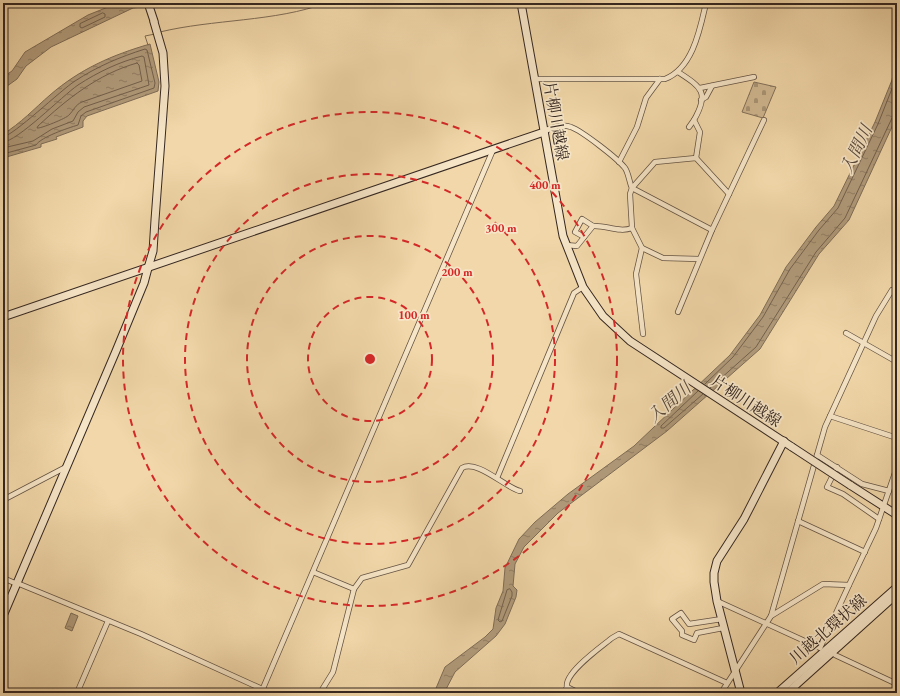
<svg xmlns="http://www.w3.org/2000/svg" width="900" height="696" font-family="'EB Garamond','Noto Serif JP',serif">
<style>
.cemetery{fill:url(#cemetery-stones);stroke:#83705a}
.water{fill:url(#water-ripples);stroke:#7f6d57}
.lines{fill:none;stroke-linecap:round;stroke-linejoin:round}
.shore{stroke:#73614e;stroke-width:1}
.stream{stroke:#7f6d57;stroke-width:1}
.street-casing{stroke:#645343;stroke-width:6}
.secondary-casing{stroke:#352721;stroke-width:9}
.street{stroke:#f6e5c7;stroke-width:4.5}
.secondary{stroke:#f6e5c7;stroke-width:7}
.secondary-bridge-casing{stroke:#352721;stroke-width:9;stroke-linecap:butt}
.secondary-bridge{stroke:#f6e5c7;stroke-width:7}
.ring{fill:none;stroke:#d62828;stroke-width:2;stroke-dasharray:7 5}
.labels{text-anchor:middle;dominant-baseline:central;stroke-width:3.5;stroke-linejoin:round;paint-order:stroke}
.street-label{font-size:16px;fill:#352721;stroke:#f6e5c7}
.water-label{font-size:17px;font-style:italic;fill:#5a4a3c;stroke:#f6e5c7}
.centre{fill:#d62828;stroke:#f6e5c7;stroke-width:2}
.ring-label{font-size:12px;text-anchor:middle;font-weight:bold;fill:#d62828;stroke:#f6e5c7;stroke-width:3.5;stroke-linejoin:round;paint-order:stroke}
</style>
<defs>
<pattern id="cemetery-stones" width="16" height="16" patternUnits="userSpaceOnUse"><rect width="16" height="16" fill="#d1b992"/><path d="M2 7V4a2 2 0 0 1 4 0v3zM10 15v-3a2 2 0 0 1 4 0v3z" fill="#aa9677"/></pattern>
<pattern id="water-ripples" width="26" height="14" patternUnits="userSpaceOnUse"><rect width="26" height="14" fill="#b19b7b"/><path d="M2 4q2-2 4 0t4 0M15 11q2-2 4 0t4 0" fill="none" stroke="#917e64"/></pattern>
</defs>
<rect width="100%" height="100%" fill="#f1d7a9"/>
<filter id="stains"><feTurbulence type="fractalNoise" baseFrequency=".005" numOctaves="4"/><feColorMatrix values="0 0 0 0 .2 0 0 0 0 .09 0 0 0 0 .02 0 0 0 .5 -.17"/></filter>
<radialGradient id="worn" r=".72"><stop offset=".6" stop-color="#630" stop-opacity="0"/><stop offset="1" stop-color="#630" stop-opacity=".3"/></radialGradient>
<polygon class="cemetery" points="754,82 776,87 763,118 742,112"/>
<g class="water">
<polygon points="118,3 174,3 133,8 51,47 26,66 17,79 3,89 3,77 12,71 25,52 88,15"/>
<path d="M150 44 159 82 158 91 87 116 83 121V127L56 137 57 139 41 144V147L3 158V134C20 124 35 108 50 95 80 69 112 55 150 44Z"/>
<polygon points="897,55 897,116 849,220 819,254 760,349 667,431 558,513 524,547 515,564 513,586 517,590 516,597 505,624 496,636 455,672 444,693 434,693 445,667 485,637 493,629 496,608 503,591 505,568 519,539 535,522 568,494 634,446 730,355 760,315 786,267 816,227 834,206 875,122 892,80"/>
<polygon points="71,613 78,616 72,631 65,628"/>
</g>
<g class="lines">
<g class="shore">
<polygon points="103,13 105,14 105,17 82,28 80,27 80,24"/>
<path d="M137 63 139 65 142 81 82 102C75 105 74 110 69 115 67 118 40 129 37 128L38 126C67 99 98 74 137 63Z"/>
<path d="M3 137C13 136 61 90 75 81 98 66 120 57 145 49L147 50 155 83 154 88 86 112 81 116 78 125C68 128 41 137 36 145L3 154"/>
<path d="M3 142C17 142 62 96 78 85 98 72 119 62 142 56L144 57 149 85 84 107 78 112 73 121 52 129 33 141 3 148"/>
<polyline points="705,384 733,357 763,317 790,269 819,230 838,208 878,124 897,76"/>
<polyline points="710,388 756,347 816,252 845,218 892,118 897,115"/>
<polyline points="698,391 661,426 661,428 664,428 703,394"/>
<polygon points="510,589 512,592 512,596 502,621 500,622 498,620 507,590"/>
</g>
<g class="stream">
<path d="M160 32C213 19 275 22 326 3"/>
<polyline points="148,45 145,36 155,34"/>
</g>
<g class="street-casing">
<g id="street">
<path d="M678 72C701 87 710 92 694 120L700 132 696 158"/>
<path d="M535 79H665C693 68 700 29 706 3"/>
<polyline points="700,88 754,77"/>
<polyline points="701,100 706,97 712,86"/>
<polyline points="689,127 694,120"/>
<path d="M544 132C551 127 562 124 571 127 582 131 617 158 625 168 629 174 629 182 632 188L712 230"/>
<polyline points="619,162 637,127 646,98 660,79"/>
<polyline points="632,228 630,194 632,188 655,162 696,158 729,194"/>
<polyline points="584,237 575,232 582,219 593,226"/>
<path d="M566 245 577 246 593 226C606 225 619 233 632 228L642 248 636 274 643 334"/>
<polyline points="642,248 663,258 699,259"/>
<polyline points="678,312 712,230 764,120"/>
<polyline points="846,333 897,362"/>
<polyline points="830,416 897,438"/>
<polyline points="817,455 862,484 889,491"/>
<polyline points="837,467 827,487 843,494 879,519"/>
<polyline points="497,478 574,293 583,287"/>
<polyline points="3,500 66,467"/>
<polyline points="798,521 865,552"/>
<polyline points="313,572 354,589"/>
<polyline points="3,578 17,584"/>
<polyline points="17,583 141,634 271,693"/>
<polyline points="717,601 820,648 849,585"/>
<polyline points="771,616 825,427 876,316 892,290 897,291"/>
<polyline points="722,619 689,624 681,613 672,619 682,631 682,635 694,640 697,633 723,628"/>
<polyline points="835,655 897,684"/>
<path d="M567 687C564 673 601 647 612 638L619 634 727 683"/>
<polyline points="77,693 108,621"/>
<polyline points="261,693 493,150"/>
<path d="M320 693 333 672 354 589 362 578 408 565 462 468C477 459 506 488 520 491"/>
<polyline points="564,693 567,687 579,693"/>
<polyline points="721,693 771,616 823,584 849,585 876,528 897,467"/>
</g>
</g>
<g class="secondary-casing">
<g id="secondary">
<polyline points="148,3 154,21"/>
<polyline points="521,3 563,236 583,287 603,316 630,341 792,447"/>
<polyline points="3,317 544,132"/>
<polyline points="850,485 897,515"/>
<polyline points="3,616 116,351 144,283 148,268 153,251 155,220 165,86 163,53 154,22"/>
<polyline points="741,693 717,601 714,582 714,573 717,561 744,519 784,441"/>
<polyline points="777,693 897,587"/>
<polyline points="787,693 897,594"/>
</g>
</g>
<use href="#street" class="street"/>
<use href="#secondary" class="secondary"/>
<g class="secondary-bridge-casing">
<polyline id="secondary-bridge" points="792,447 850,485"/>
</g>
<use href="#secondary-bridge" class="secondary-bridge"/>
</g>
<g class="ring">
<circle cx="370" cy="359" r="62"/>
<circle cx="370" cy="359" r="123"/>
<circle cx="370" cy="359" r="185"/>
<circle cx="370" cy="359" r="247"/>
</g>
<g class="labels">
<g class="street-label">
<text transform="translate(556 121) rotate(80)">片柳川越線</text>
<text transform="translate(746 401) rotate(33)">片柳川越線</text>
<text transform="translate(828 629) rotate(-41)">川越北環状線</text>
</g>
<g class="water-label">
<text transform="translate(856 149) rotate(-64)">入間川</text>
<text transform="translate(669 402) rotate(-41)">入間川</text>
</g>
</g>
<circle cx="370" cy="359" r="6" class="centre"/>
<g class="ring-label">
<text x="545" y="189">400 m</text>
<text x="501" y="232">300 m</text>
<text x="457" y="276">200 m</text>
<text x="414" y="319">100 m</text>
</g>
<rect width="900" height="696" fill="none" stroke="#f1d7a9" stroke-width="16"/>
<rect x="4" y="4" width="892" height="688" fill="none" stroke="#352721" stroke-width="2"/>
<rect x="8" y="8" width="884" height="680" fill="none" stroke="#352721"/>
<rect width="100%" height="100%" filter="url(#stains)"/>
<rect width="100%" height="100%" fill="url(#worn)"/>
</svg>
